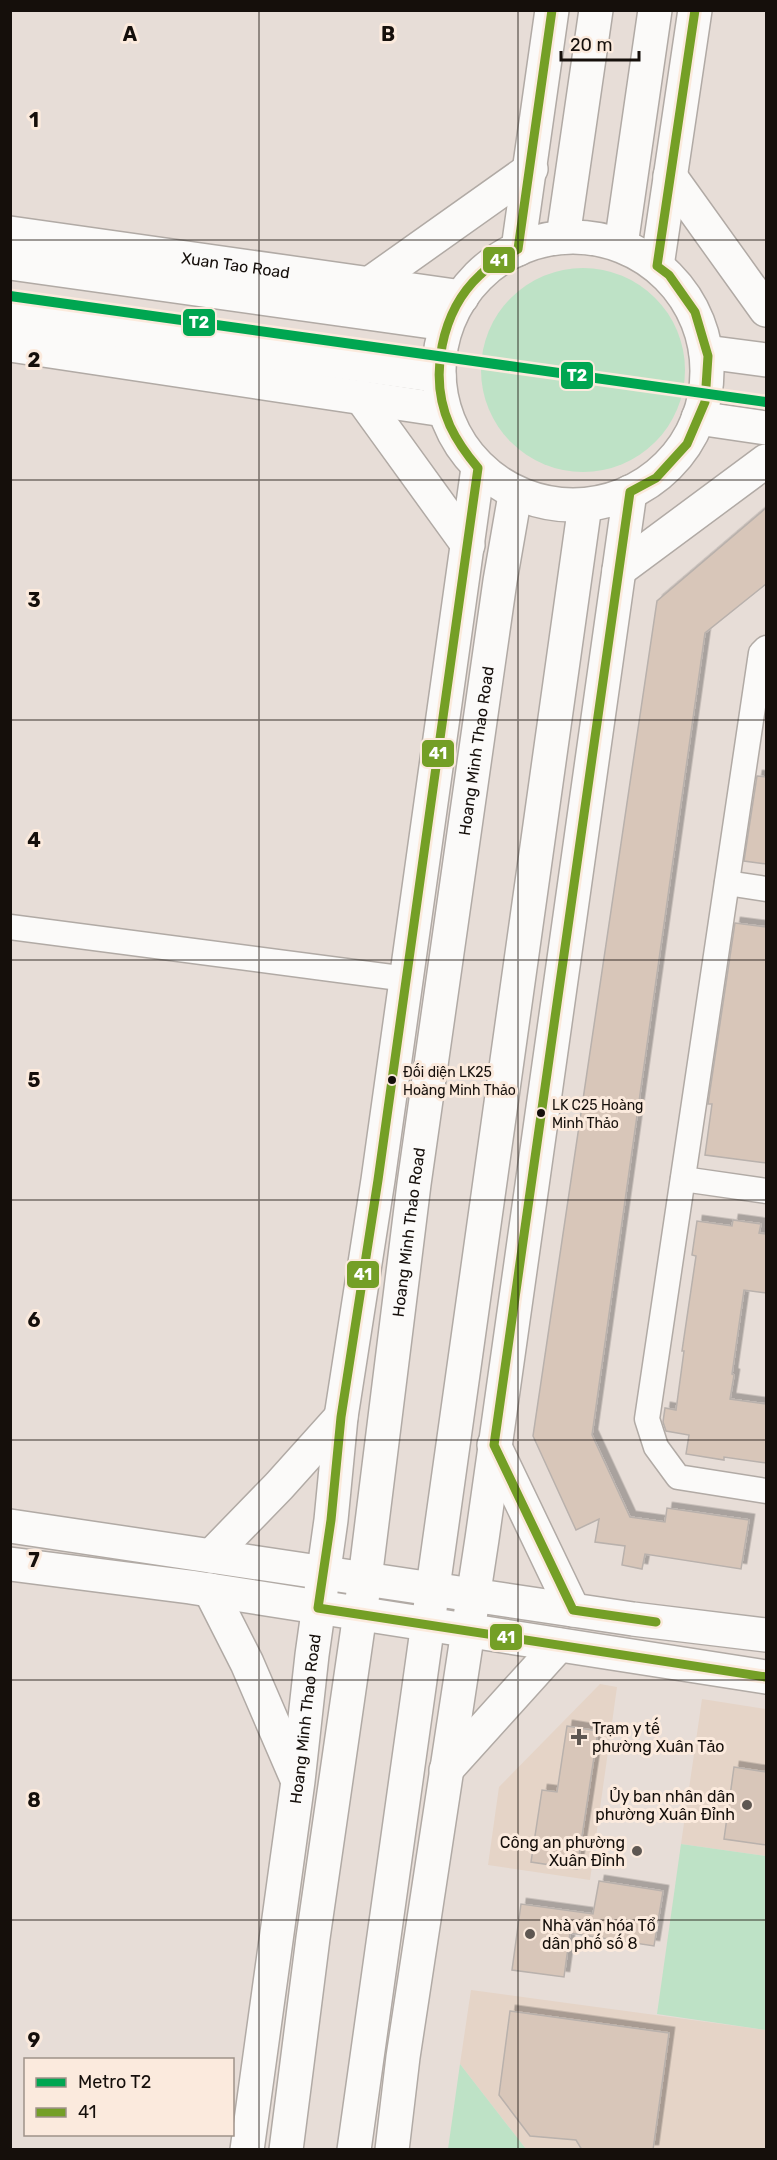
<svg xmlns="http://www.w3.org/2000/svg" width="777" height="2160" font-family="Rubik,sans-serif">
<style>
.built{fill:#e5d4c7}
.green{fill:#bee2c6}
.building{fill:#d8c6b9;stroke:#b9b1ac;stroke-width:1.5;filter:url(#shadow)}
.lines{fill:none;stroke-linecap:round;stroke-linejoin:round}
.street-casing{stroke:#b1aaa5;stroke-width:27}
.secondary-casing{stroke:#b1aaa5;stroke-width:36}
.primary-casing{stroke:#b1aaa5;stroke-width:36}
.street{stroke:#fbfaf9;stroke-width:24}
.secondary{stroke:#fbfaf9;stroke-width:33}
.primary{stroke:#fbfaf9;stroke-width:33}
.bus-1-casing{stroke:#fbeadd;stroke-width:14}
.bus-1{stroke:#749f26;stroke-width:9}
.metro-1-casing{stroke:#fbeadd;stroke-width:15}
.metro-1{stroke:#00a651;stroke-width:10}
.grid{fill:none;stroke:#150f0b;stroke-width:1.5;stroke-opacity:0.55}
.bus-dot{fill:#150f0b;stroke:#fbeadd;stroke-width:2}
.poi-dot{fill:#5e5752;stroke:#fbeadd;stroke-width:2}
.labels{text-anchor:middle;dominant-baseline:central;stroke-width:6;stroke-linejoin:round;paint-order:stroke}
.bus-label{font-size:14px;fill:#150f0b;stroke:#fbeadd;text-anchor:start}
.street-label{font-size:16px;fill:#150f0b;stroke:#fbeadd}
.poi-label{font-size:16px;fill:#150f0b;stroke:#fbeadd;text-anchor:start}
.grid-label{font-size:20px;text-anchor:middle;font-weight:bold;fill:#150f0b;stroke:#fbeadd;stroke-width:6;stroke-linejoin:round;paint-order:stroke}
.line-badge{stroke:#fbeadd;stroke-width:2}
.badge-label{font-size:16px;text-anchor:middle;font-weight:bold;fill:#fff}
</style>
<defs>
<filter id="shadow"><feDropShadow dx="5.5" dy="-5.5" stdDeviation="0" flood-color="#0004"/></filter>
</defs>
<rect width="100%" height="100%" fill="#e7ddd7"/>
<g class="built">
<polygon points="600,1684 617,1687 590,1880 488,1865 499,1787"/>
<polygon points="702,1699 766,1709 766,1856 681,1844"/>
<polygon points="471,1990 766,2030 766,2149 526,2149 460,2064"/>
</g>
<g class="green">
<circle cx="583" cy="370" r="102"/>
<polygon points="681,1844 766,1856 766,2030 657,2014"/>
<polygon points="460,2064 526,2149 448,2149"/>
</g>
<g class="building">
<polygon points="766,508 766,584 705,633 592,1435 630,1517 665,1522 667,1508 749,1520 741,1569 645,1554 642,1569 622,1565 625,1546 595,1542 599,1519 576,1530 533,1436 657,601"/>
<polygon points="757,776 766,777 766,864 744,861"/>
<polygon points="735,923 766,927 766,1163 705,1155 712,1104 708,1104"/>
<polygon points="733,1220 761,1224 759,1233 766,1234 766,1293 744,1290 732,1374 734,1375 730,1399 766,1404 766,1463 724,1457 724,1460 686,1454 689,1435 666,1431 663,1422 665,1408 676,1410 684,1351 682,1351 696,1256 692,1255 697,1221 732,1226"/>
<polygon points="567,1726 598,1731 577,1869 531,1862 542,1790 557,1792"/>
<polygon points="734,1767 766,1772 766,1845 724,1839"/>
<polygon points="599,1881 663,1891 654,1946 570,1933 564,1977 512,1970 521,1904 593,1914"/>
<polygon points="510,2011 669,2033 653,2150 582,2150 576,2140 530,2136 499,2095"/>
</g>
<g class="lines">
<g class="street-casing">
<g id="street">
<polyline points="766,648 761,653 647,1419 656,1447 678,1477 766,1491"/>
<polyline points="727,883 766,889"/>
<polyline points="10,927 407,979"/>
<polyline points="683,1179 766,1191"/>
</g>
</g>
<g class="secondary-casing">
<g id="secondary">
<polyline points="670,176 766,310"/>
<path id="s1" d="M10 233 462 297"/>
<polyline points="563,237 596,10"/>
<polyline points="621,245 655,10"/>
<polyline points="518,249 552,10"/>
<polyline points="657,266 695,10"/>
<polyline points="369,284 531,169"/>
<polyline points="10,345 444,410"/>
<polyline points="361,397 468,545"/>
<polyline points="619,570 766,461"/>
<polyline points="494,1445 573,1610"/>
<polyline points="10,1526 633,1619 766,1635"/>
<polyline points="211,1556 279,1486 341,1417"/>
<polyline points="10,1564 190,1587 766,1677"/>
<polyline points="210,1590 247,1663 297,1779"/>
<polyline points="446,1770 559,1645"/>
<path id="s2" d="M247 2150 298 1781 312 1655 331 1520 341 1417 378 1180 478 468"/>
<path id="s3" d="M286 2150 313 1938 365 1579 414 1184 500 581 515 495"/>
<polyline points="354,2150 585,505"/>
<polyline points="392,2150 403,2057 482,1539 630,492"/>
</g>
</g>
<g class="primary-casing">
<g id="primary">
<circle cx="573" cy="371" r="134"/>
<polyline points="10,263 446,324"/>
<polyline points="10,315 439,376"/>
<polyline points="706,352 766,360"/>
<polyline points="698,418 766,428"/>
</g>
</g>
<use href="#street" class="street"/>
<use href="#secondary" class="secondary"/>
<use href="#primary" class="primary"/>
<g class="bus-1-casing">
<g id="bus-1">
<path d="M552 10 518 249C504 257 491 264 480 275 441 311 428 377 450 426 457 441 467 455 478 468L378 1180 341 1417 331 1520 318 1608 766 1677"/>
<polyline points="656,1622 573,1610 494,1445 630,492 656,478 687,444 705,402 708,356 695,312 669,275 657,266 695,10"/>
</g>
</g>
<use href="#bus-1" class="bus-1"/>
<g class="metro-1-casing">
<polyline id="metro-1" points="10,296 766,402"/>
</g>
<use href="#metro-1" class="metro-1"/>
</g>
<path class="grid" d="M259 10V2150M518 10V2150M10 240H766M10 480H766M10 720H766M10 960H766M10 1200H766M10 1440H766M10 1680H766M10 1920H766"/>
<g class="bus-dot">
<circle cx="392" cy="1080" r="5"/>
<circle cx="541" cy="1113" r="5"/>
</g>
<g class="poi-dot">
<path d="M576 1728h6v6h6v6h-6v6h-6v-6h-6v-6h6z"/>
<circle cx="747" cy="1805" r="6"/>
<circle cx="637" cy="1851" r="6"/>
<circle cx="530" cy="1934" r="6"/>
</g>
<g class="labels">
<g class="bus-label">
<text x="403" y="1072">Đối diện LK25<tspan x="403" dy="18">Hoàng Minh Thảo</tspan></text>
<text x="552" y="1105">LK C25 Hoàng<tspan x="552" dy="18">Minh Thảo</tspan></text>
</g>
<g class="street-label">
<text stroke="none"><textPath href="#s1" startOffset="228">Xuan Tao Road</textPath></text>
<text stroke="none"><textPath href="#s3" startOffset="1412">Hoang Minh Thao Road</textPath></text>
<text stroke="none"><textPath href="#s3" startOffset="926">Hoang Minh Thao Road</textPath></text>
<text stroke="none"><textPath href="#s2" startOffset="435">Hoang Minh Thao Road</textPath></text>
</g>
<g class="poi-label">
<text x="592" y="1728">Trạm y tế<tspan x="592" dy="18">phường Xuân Tảo</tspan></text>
<text x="735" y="1796" text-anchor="end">Ủy ban nhân dân<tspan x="735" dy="18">phường Xuân Đỉnh</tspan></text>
<text x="625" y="1842" text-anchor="end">Công an phường<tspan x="625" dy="18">Xuân Đỉnh</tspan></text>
<text x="542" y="1925">Nhà văn hóa Tổ<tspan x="542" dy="18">dân phố số 8</tspan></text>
</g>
</g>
<g class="grid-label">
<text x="130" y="41">A</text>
<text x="388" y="41">B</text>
<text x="34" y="127">1</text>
<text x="34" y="367">2</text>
<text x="34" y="607">3</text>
<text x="34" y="847">4</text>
<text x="34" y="1087">5</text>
<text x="34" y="1327">6</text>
<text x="34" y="1567">7</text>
<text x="34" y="1807">8</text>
<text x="34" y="2047">9</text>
</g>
<g class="line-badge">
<rect x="482" y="246" width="34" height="28" rx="6" fill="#749f26"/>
<rect x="182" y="308" width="34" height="29" rx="6" fill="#00a651"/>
<rect x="560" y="361" width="34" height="29" rx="6" fill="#00a651"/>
<rect x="421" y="739" width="34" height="29" rx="6" fill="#749f26"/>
<rect x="346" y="1260" width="34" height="29" rx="6" fill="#749f26"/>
<rect x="489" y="1623" width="34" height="28" rx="6" fill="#749f26"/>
</g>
<g class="badge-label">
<text x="499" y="266">41</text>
<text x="199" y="328">T2</text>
<text x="577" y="381">T2</text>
<text x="438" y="759">41</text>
<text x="363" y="1280">41</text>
<text x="506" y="1643">41</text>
</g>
<rect width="777" height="2160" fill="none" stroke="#150f0b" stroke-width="24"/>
<rect x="24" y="2058" width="210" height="78" fill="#fbeadd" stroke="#9f9289" stroke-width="1.5"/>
<rect x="36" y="2078" width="30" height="9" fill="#00a651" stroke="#9f9289" stroke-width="1.5"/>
<text x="78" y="2088" font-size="18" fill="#150f0b">Metro T2</text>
<rect x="36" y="2108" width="30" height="9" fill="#749f26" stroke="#9f9289" stroke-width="1.5"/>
<text x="78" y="2118" font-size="18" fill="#150f0b">41</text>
<path d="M561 51v9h78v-9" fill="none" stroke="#150f0b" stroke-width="3"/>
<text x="570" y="51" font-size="18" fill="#150f0b" stroke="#fbeadd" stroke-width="4.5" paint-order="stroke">20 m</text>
</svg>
